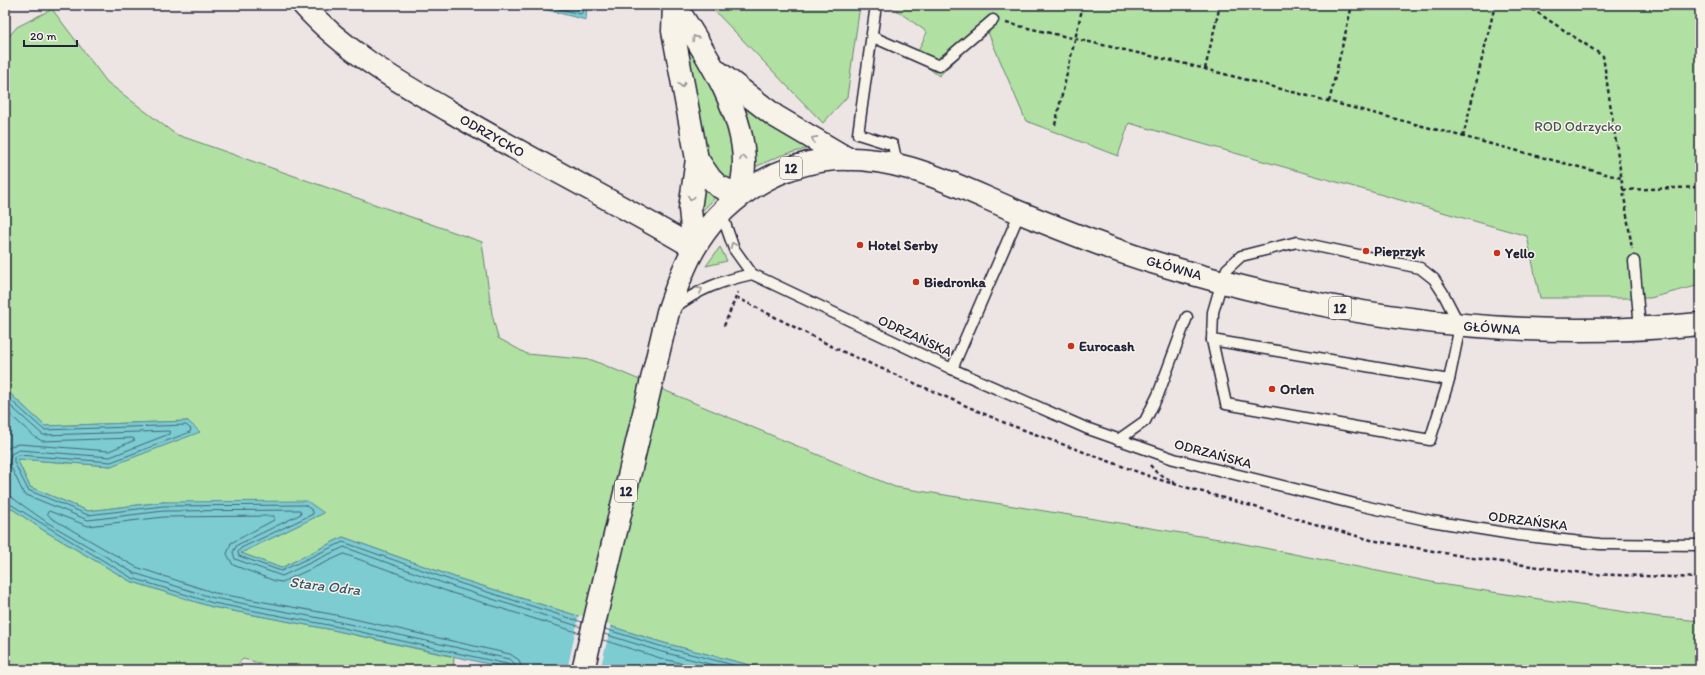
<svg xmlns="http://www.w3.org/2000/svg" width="1705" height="675" font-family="Itim,sans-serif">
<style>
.green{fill:#b0e1a2;stroke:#69826e}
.water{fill:#7bccd1;stroke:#578895}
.pier{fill:#ede4e4}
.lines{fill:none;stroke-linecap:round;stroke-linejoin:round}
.shore{stroke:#466677;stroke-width:1}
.service-casing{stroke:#22223b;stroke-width:13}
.minor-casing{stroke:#22223b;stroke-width:24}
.secondary-casing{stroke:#22223b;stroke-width:25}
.primary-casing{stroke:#22223b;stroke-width:25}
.path{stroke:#22223b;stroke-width:2.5;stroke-dasharray:4 3;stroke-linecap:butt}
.service{stroke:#f7f3e8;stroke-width:10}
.minor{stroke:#f7f3e8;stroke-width:21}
.secondary{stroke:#f7f3e8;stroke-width:22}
.primary{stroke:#f7f3e8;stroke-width:22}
.oneway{stroke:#97959a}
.poi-dot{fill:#c8321e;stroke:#f7f3e8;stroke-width:1.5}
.labels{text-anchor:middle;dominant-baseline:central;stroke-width:3;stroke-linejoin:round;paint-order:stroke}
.shield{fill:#f7f3e8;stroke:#62616f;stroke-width:1}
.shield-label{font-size:13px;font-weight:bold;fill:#22223b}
.park-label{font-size:14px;fill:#465255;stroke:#f7f3e8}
.street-label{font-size:14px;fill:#22223b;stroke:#f7f3e8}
.poi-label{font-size:14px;font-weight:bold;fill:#22223b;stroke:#f7f3e8;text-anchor:start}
.water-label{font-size:15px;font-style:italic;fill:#3d5568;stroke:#f7f3e8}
</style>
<rect width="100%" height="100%" fill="#ede4e4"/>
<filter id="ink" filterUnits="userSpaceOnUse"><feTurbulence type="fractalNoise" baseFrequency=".025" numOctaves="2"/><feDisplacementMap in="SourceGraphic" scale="8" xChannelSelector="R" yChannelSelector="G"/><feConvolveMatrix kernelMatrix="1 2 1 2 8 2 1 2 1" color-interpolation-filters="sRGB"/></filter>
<g filter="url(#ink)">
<g class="green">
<polygon points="709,5 860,5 847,97 823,123"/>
<polygon points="889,5 1700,5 1700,285 1650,298 1540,298 1527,236 1129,123 1118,156 1026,121 987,30 939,76 915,58 927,32"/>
<polygon points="52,9 107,82 175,134 482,242 492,314 498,338 527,354 592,360 895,487 1225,540 1446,585 1659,617 1700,621 1700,670 769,670 664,643 457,578 343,537 281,568 241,553 323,513 163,502 88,511 30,487 17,459 111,466 188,421 45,426 5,389 5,41 17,27"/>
<path d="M683 26 702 62 728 127 733 144 735 182C714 182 708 154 703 138Z"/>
<polygon points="742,99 814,147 782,155 755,167 744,123"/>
<polygon points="701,175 719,194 697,216"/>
<polygon points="720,247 727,261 706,266"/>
<polygon points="5,504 43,530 130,581 212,607 333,630 454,657 453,670 288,670 243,659 232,670 5,670"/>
</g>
<g class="water">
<polygon points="528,5 587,5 586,20"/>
<polygon points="5,389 45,426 188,421 200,432 111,466 17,459 30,487 88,511 163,502 307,501 324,513 241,553 281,568 343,537 457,578 664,643 769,670 516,670 333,630 212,607 130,581 43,530 5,504"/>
</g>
<polygon class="pier" points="579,615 611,625 600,670 567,670"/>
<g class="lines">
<g class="shore">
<polyline points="544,5 580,14 582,13 583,5"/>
<polyline points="5,395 44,430 186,425 191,429 190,432 111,462 19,455 14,457 14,462 28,490 88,515 163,506 305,505 313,511 313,514 241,548 238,552 239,556 281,571 343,542 456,582 582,622"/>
<polyline points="5,401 43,435 170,431 169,434 110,457 19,450 11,454 9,463 24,494 88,520 164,511 300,510 301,514 237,545 233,552 235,559 282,576 344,547 454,587 581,627"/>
<polyline points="5,410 35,437 42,441 133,438 135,440 109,451 19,444 11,446 5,451"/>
<polyline points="5,496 11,497 48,523 134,573 214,598 335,621 509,659 514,663 516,670"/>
<polyline points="5,501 132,578 213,603 334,626 507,664 510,666 511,670"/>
<polyline points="605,629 663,647 753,670"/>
<polyline points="604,634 662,652 733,670"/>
<polyline points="603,640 660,658 708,670"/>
<polyline points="522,670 519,660 510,654 336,615 215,593 136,567 51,518 47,513 49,511 88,526 164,517 274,516 274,520 231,543 227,554 233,565 275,581 282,582 344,554 452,593 580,633"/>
</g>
<g class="service-casing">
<g id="service">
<polyline points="876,5 858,134 893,145 897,164"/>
<polyline points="873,37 939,66 993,20"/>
<polyline points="721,212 734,249 752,274 952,369 1086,428 1174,459 1359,505 1431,521 1518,535 1600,544 1700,545"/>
<polygon points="1297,242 1420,268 1434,279 1443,293 1460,326 1449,380 1212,340 1213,312 1222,281 1227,269 1241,256"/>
<polyline points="1634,261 1640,328"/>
<path d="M674 308C699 289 721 281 752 274"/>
<polyline points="1212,340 1226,404 1430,440 1449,380"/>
<polyline points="952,369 1020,212"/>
<polyline points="1118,440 1145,421 1158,395 1187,317"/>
</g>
</g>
<g class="minor-casing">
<path id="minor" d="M303 5C343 50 397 81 449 111 530 159 613 200 694 248"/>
</g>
<g class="secondary-casing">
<g id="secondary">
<path d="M674 5 673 31 697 159 710 178 718 186 739 196C742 185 744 174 744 163 744 108 703 50 675 5"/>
<polyline points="718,72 775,116 848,159"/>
<polyline points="694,248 690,209 697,159"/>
</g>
</g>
<g class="primary-casing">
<path id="primary" d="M583 670 668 312C675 291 683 268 694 249 721 201 772 167 826 160 895 152 955 185 1016 211 1060 229 1104 247 1149 261 1327 316 1514 343 1700 324"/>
</g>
<g class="path">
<polyline points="1526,5 1603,56 1632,249"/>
<polyline points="1006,23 1186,64 1621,178"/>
<polyline points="1205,69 1220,5"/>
<polyline points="1329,102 1352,5"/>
<polyline points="1055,125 1083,5"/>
<polyline points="1463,137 1495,5"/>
<polyline points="1623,190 1700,187"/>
<polyline points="736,297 837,349 1005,423 1157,479 1371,540 1473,558 1590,574 1700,578"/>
<polyline points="724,326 738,292"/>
<polyline points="1150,465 1156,472 1175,483"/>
</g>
<use href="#service" class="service"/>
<use href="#minor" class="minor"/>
<use href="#secondary" class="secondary"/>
<use href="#primary" class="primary"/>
</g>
<defs><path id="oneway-chevron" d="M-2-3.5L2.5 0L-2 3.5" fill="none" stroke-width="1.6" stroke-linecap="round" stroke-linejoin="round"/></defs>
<g class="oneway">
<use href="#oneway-chevron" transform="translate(695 38) rotate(-122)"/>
<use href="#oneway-chevron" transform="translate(682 85) rotate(80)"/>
<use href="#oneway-chevron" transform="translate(814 139) rotate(-151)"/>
<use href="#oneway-chevron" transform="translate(743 158) rotate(-96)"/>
<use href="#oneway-chevron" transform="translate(691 198) rotate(99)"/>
<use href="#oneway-chevron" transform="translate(733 245) rotate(-115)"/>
<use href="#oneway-chevron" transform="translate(700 290) rotate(-28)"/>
</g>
</g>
<g class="poi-dot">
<circle cx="860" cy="245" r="4"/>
<circle cx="1366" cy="251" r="4"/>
<circle cx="1497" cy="253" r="4"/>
<circle cx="916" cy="282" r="4"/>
<circle cx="1071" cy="346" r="4"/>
<circle cx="1272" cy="389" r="4"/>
</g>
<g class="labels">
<g class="shield">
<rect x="780" y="157" width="22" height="22" rx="3"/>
<rect x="1329" y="297" width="22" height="22" rx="3"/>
<rect x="615" y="480" width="22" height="22" rx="3"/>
</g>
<g class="shield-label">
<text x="791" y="168">12</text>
<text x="1340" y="308">12</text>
<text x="626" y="491">12</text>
</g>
<g class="park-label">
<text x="1578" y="126">ROD Odrzycko</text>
</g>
<g class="street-label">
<text transform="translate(492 136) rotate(30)">ODRZYCKO</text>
<text transform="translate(1174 268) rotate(16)">GŁÓWNA</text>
<text transform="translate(1492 328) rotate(4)">GŁÓWNA</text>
<text transform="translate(915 336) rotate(25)">ODRZAŃSKA</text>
<text transform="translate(1213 454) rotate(15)">ODRZAŃSKA</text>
<text transform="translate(1528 521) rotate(7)">ODRZAŃSKA</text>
</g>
<g class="poi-label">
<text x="868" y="245">Hotel Serby</text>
<text x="1374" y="251">Pieprzyk</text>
<text x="1505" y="253">Yello</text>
<text x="924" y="282">Biedronka</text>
<text x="1079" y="346">Eurocash</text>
<text x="1280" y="389">Orlen</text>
</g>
<g class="water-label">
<text transform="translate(325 586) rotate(7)">Stara Odra</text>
</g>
</g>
<rect width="1705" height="675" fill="none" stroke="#f7f3e8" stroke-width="20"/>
<rect x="10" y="10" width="1685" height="655" fill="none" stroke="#22223b" stroke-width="1.5" filter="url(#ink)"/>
<path d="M24 40v6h53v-6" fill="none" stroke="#22223b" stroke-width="2"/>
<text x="30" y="40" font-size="12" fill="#22223b" stroke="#f7f3e8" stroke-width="3" paint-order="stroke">20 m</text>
</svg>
